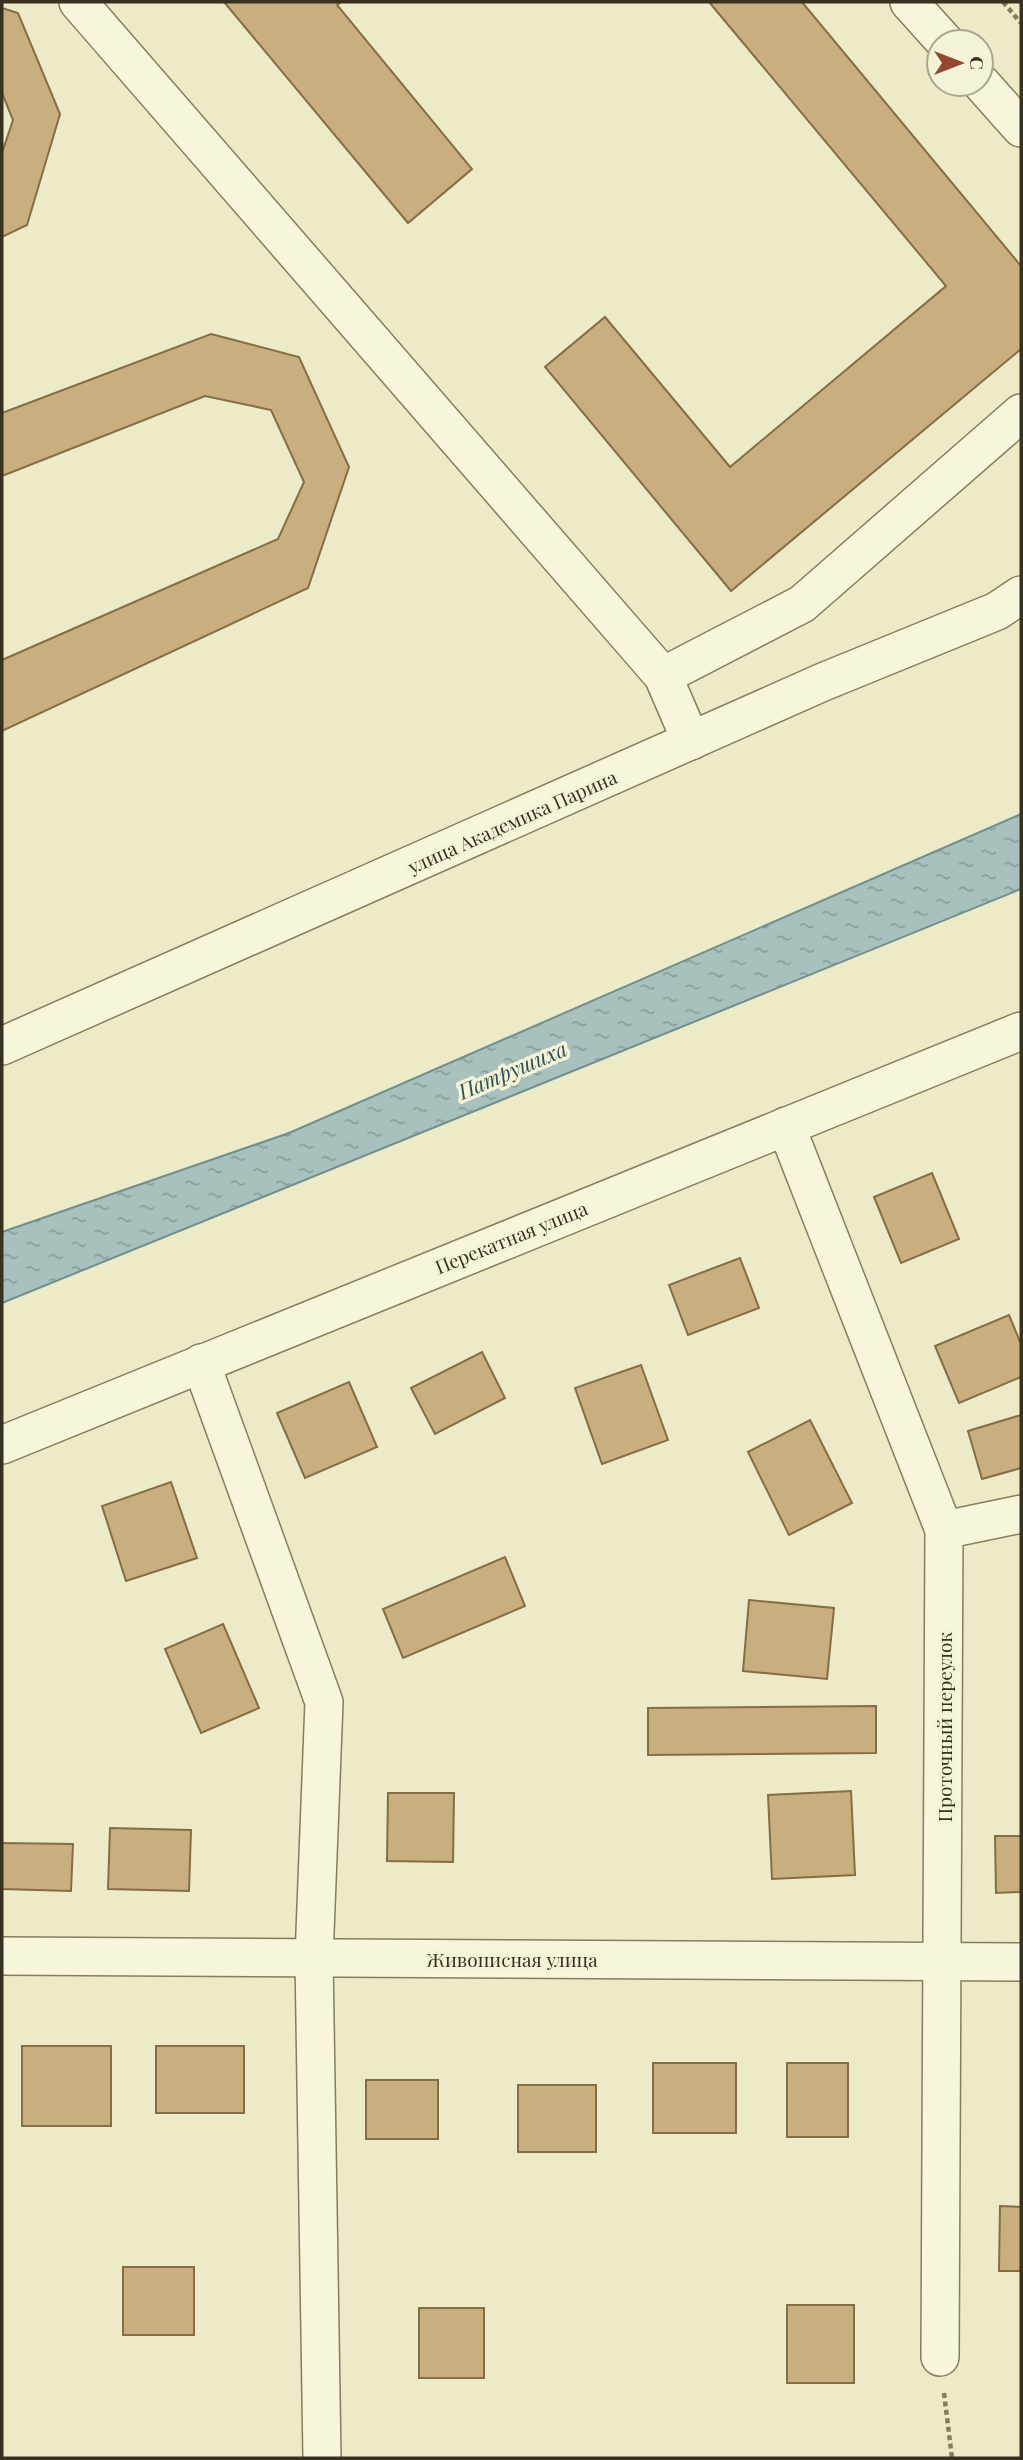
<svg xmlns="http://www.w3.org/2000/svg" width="1023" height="2460" font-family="'Playfair Display',serif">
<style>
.water{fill:url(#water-ripples);stroke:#6f8f8e;stroke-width:2}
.building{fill:#c9ae7f;stroke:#856d44;stroke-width:2}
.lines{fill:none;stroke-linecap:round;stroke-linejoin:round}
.minor-casing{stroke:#877d5d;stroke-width:40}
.path{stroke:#877d5d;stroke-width:4.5;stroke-dasharray:5 3.5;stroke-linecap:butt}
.minor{stroke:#f7f5da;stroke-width:37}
.labels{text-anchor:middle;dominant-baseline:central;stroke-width:7;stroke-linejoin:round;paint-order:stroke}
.street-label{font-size:19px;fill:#393120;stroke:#f4f2d7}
.water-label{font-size:21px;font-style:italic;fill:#305157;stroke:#f4f2d7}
</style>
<defs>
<pattern id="water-ripples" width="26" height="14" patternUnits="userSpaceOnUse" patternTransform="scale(1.75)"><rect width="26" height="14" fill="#a8c1bf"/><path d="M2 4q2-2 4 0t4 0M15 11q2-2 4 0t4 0" fill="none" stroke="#8a9d9b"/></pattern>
</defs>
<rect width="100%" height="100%" fill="#eceac7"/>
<polygon class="water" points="1021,814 1021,889 2,1303 2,1232 289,1133"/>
<g class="building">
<polygon points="224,2 341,2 337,5 472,169 408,223"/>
<polygon points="709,2 802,2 1021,266 1021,349 731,591 545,367 605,317 730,467 946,286"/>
<polygon points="2,8 18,13 60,114 27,225 2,237 2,153 13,120 2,93"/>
<polygon points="211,334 299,357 349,467 308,588 2,731 2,660 278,539 304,482 271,410 205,396 2,476 2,413"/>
<polygon points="932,1173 959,1239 901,1263 874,1197"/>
<polygon points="740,1258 759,1308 688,1335 669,1285"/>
<polygon points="1009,1315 1021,1344 1021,1377 959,1403 935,1346"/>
<polygon points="482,1352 505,1398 435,1434 411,1388"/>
<polygon points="641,1365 668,1440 602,1464 575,1388"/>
<polygon points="349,1382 377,1447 305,1478 277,1413"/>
<polygon points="1021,1415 1021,1468 982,1479 968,1431"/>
<polygon points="810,1420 852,1503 789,1535 748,1452"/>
<polygon points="171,1482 197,1558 126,1581 102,1506"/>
<polygon points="505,1557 525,1606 403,1658 383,1609"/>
<polygon points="749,1600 834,1608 827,1679 743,1671"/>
<polygon points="223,1624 259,1708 201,1733 165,1649"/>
<polygon points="876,1706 876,1753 648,1755 648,1708"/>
<polygon points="851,1791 855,1875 772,1879 768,1795"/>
<polygon points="388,1793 454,1793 453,1862 387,1861"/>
<polygon points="110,1828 191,1830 189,1891 108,1889"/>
<polygon points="995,1836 1021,1836 1021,1892 996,1893"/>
<polygon points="2,1843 73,1844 71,1891 2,1889"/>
<rect x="22" y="2046" width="89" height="80"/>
<rect x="156" y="2046" width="88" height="67"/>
<rect x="653" y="2063" width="83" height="70"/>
<rect x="787" y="2063" width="61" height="74"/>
<rect x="366" y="2080" width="72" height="59"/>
<rect x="518" y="2085" width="78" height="67"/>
<polygon points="1000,2206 1021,2207 1021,2271 999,2271"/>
<rect x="123" y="2267" width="71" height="68"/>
<rect x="787" y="2305" width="67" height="78"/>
<rect x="419" y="2308" width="65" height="70"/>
</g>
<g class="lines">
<g class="minor-casing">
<g id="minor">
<polyline points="78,2 663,676 691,741"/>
<polyline points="909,2 945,42"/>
<polyline points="981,83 1021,128"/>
<polyline points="663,676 802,604 1021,413"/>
<polyline points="2,1046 823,682 997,611 1021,595"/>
<polyline points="786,1126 944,1530 940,2357"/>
<polyline points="201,1363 324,1702 314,1958 322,2458"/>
<polyline points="2,1445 1021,1031"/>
<polyline points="944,1530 1021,1514"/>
<polyline points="2,1956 1021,1962"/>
</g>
</g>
<g class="path">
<polyline points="1003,2 1021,23"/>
<polyline points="944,2393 952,2458"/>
</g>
<use href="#minor" class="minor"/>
</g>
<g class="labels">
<g class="street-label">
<text transform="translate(512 821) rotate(-24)">улица Академика Парина</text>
<text transform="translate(511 1237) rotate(-22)">Перекатная улица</text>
<text transform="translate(944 1727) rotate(-90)">Проточный переулок</text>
<text x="512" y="1959">Живописная улица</text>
</g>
<g class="water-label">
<text transform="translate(512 1069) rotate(-23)">Патрушиха</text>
</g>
</g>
<rect width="1023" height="2460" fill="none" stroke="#393120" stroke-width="7"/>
<g transform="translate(960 63) rotate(90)"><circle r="33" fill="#f4f2d7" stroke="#a9a58e" stroke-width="2"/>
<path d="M0-5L12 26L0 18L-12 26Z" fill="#944630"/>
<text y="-10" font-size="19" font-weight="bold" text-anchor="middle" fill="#393120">С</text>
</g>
</svg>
